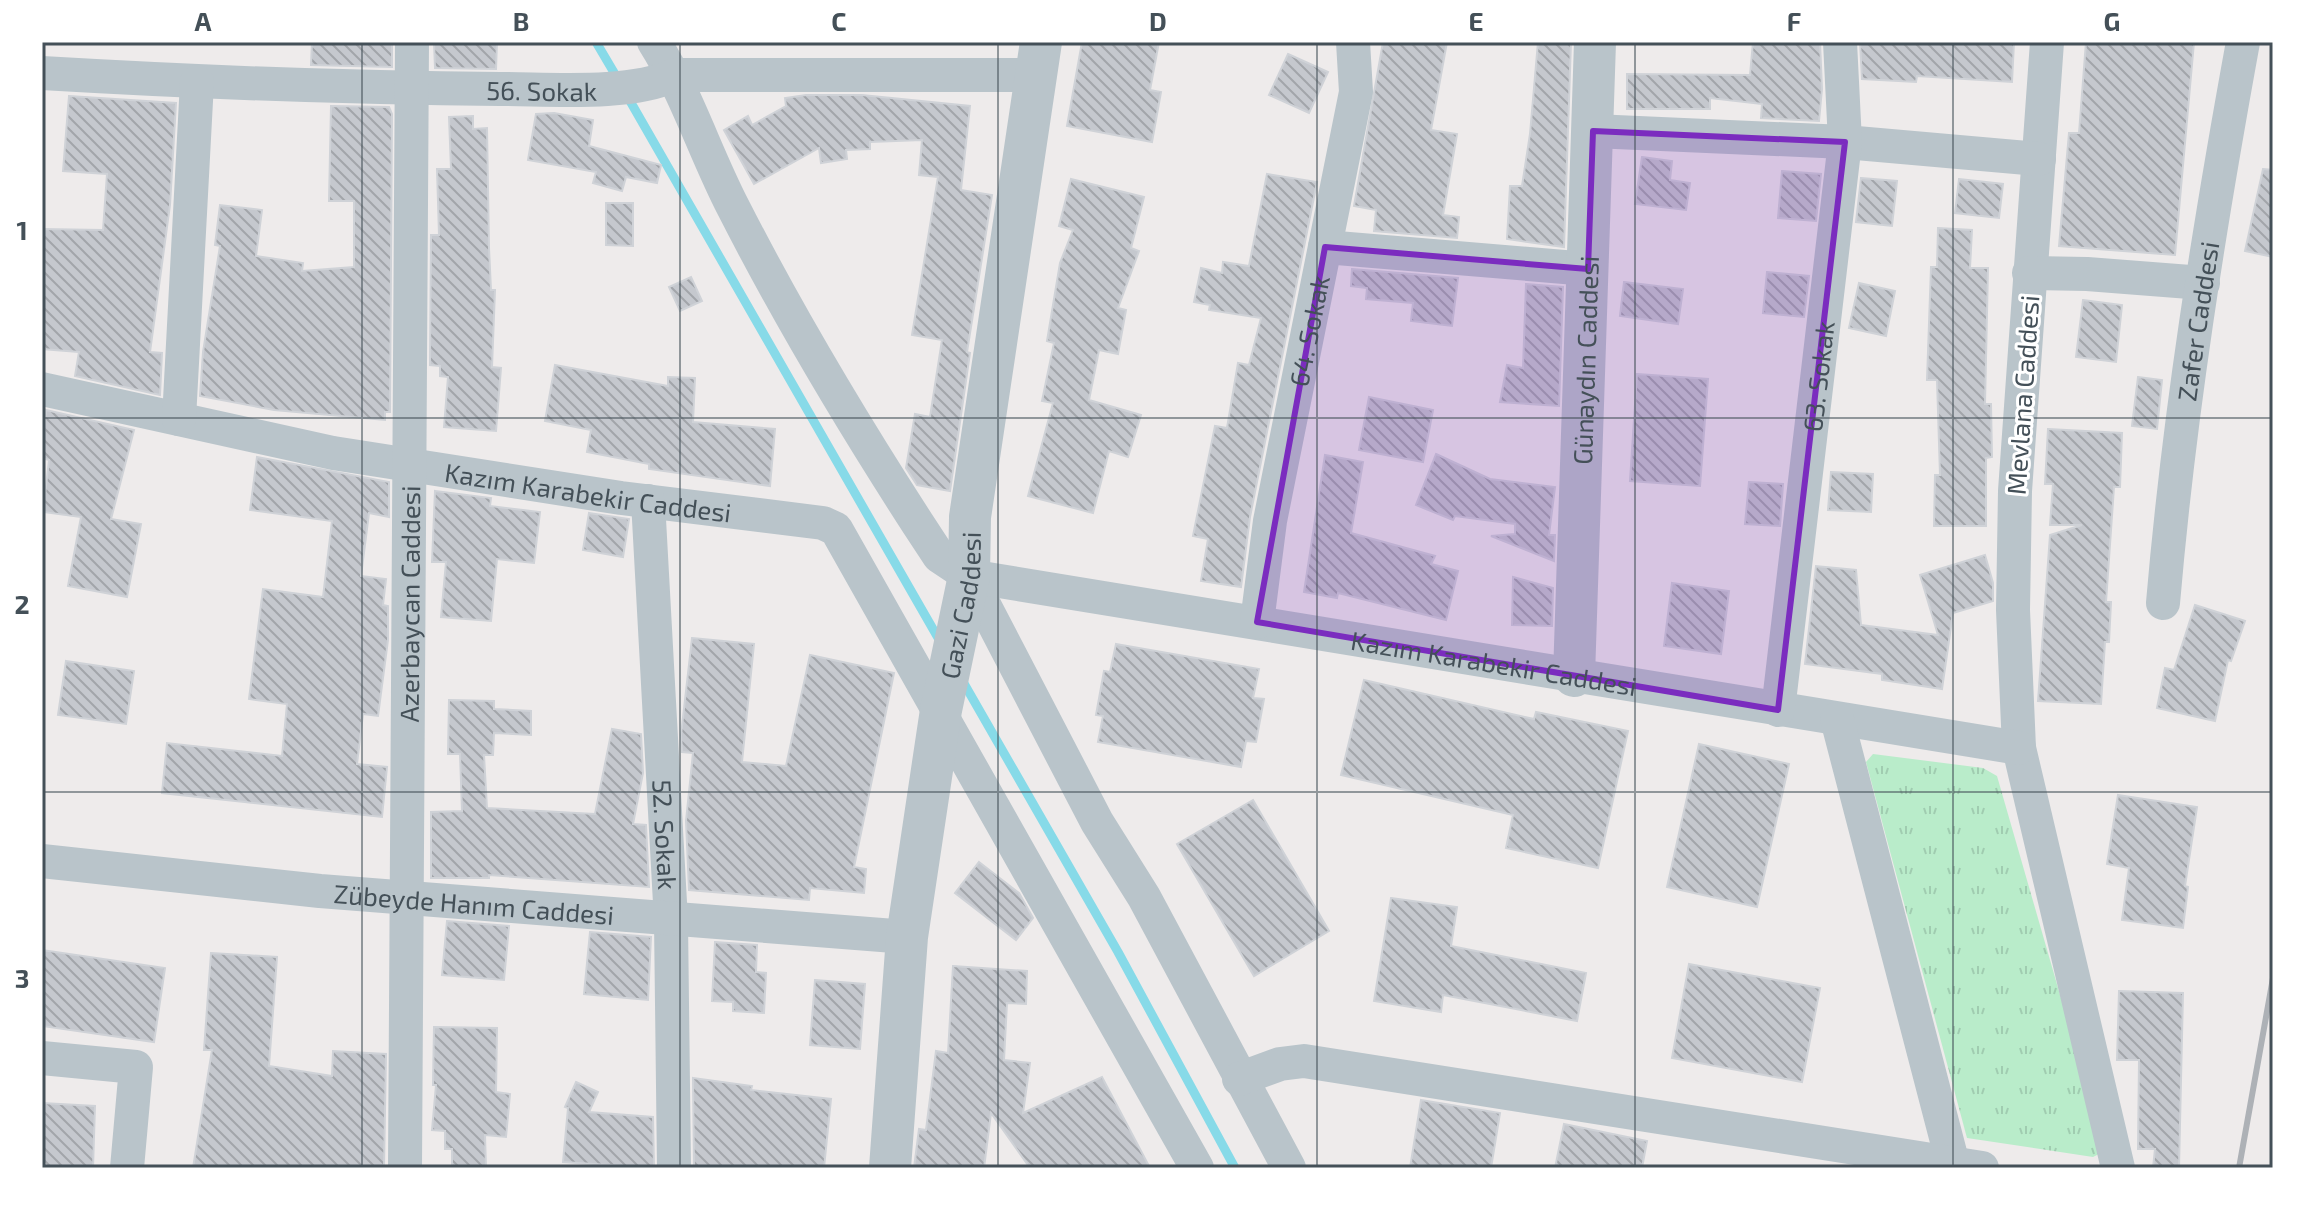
<svg xmlns="http://www.w3.org/2000/svg" width="2315" height="1210" font-family="'Exo 2',sans-serif">
<style>
.park{fill:url(#park-tufts)}
.lines{fill:none;stroke-linecap:round;stroke-linejoin:round}
.stream{stroke:#87dae8;stroke-width:9}
.building{fill:url(#building-back-hatch);stroke:#cfd2d7;stroke-width:2}
.minor{stroke:#b9c4ca;stroke-width:34}
.tertiary{stroke:#b9c4ca;stroke-width:42}
.rail{stroke:#adb1b6;stroke-width:6}
.marked{fill:#7b2cbf;fill-opacity:0.2;stroke:#7b2cbf;stroke-width:6;stroke-linejoin:round}
.grid{fill:none;stroke:#445058;stroke-width:2;stroke-opacity:0.55}
.labels{text-anchor:middle;dominant-baseline:central;stroke-width:6;stroke-linejoin:round;paint-order:stroke}
.street-label{font-size:26px;fill:#445058;stroke:#fff}
.neatline{fill:none;stroke:#445058;stroke-width:3}
.grid-label{font-size:26px;text-anchor:middle;font-weight:bold;fill:#445058}
</style>
<defs>
<pattern id="park-tufts" width="24" height="20" patternUnits="userSpaceOnUse" patternTransform="scale(2)"><rect width="24" height="20" fill="#b9ecca"/><path d="M3 7l-1-3M5 7V3M7 7l1-3M15 17l-1-3M17 17v-4M19 17l1-3" fill="none" stroke="#a0ccb0"/></pattern>
<pattern id="building-back-hatch" width="6" height="6" patternUnits="userSpaceOnUse" patternTransform="scale(2)"><rect width="6" height="6" fill="#c5c8ce"/><path d="M-1 5l2 2M0 0l6 6M5-1l2 2" fill="none" stroke="#a2a5aa"/></pattern>
</defs>
<rect width="100%" height="100%" fill="#eeebeb"/>
<polygon class="park" points="1873,754 1983,768 1997,776 2105,1151 2093,1157 1967,1138 1866,762"/>
<g class="lines">
<g class="stream">
<polyline points="596,42 619,81"/>
<polyline points="626,94 941,643"/>
<polyline points="962,680 1118,952 1235,1168"/>
</g>
</g>
<g class="building">
<polygon points="312,42 392,42 392,67 311,65"/>
<polygon points="434,42 497,42 496,69 435,68"/>
<polygon points="1082,42 1159,42 1150,90 1161,92 1152,142 1067,126"/>
<polygon points="1383,42 1447,42 1431,130 1457,134 1443,215 1459,217 1457,238 1374,231 1376,210 1354,206"/>
<polygon points="1538,42 1571,42 1564,247 1507,239 1510,186 1522,186 1530,134"/>
<polygon points="1753,42 1820,42 1822,89 1819,121 1761,118 1762,104 1710,98 1710,109 1627,109 1627,74 1750,75"/>
<polygon points="1860,42 2014,42 2012,82 1917,76 1916,82 1862,79"/>
<polygon points="2086,42 2194,42 2175,255 2059,246 2069,133 2079,133"/>
<polygon points="1288,54 1328,72 1309,113 1269,95"/>
<polygon points="806,95 862,95 970,106 961,190 992,195 967,352 970,353 950,491 917,485 906,468 915,414 930,417 942,340 912,335 938,177 919,175 922,140 870,142 870,149 846,150 847,159 821,163 819,148 754,184 724,130 748,116 752,125 786,106 785,98"/>
<polygon points="69,96 176,103 170,205 150,352 162,353 160,395 75,376 79,352 42,349 42,229 103,230 107,174 63,171"/>
<polygon points="331,106 389,107 392,114 390,412 385,412 385,420 274,410 200,396 203,352 220,246 215,245 220,205 262,210 256,256 303,263 302,271 354,267 354,201 329,201"/>
<polygon points="554,113 593,120 589,146 661,165 657,183 626,177 622,191 593,183 596,172 528,160 536,114"/>
<polygon points="473,116 473,129 487,128 489,248 491,290 495,290 492,367 501,368 496,431 444,427 448,377 440,376 440,366 430,365 431,235 439,235 437,169 451,169 449,117"/>
<polygon points="1642,157 1672,161 1670,180 1690,183 1686,210 1635,204"/>
<polygon points="2263,169 2273,170 2273,257 2245,251"/>
<polygon points="1782,171 1821,174 1816,221 1778,218"/>
<polygon points="1267,174 1317,182 1250,517 1241,587 1201,581 1208,539 1193,536 1215,426 1227,428 1238,363 1249,365 1261,318 1209,310 1210,305 1194,302 1201,268 1222,273 1223,262 1249,266"/>
<polygon points="1861,178 1897,181 1892,226 1856,222"/>
<polygon points="1071,179 1144,197 1131,248 1139,251 1118,308 1126,310 1118,354 1099,350 1089,400 1141,415 1128,457 1109,451 1093,513 1028,496 1053,403 1042,401 1054,343 1047,341 1060,263 1073,230 1059,226"/>
<polygon points="1959,179 2003,184 1999,218 1955,213"/>
<polygon points="606,203 633,203 633,246 606,245"/>
<polygon points="1938,228 1972,230 1970,268 1988,268 1985,404 1991,404 1992,457 1986,458 1986,526 1934,526 1935,475 1940,475 1937,380 1927,380 1931,267 1937,267"/>
<polygon points="1352,269 1458,278 1452,326 1411,321 1413,303 1366,299 1367,288 1351,286"/>
<polygon points="1767,272 1809,276 1804,317 1763,313"/>
<polygon points="691,277 702,301 680,311 669,287"/>
<polygon points="1624,282 1683,289 1678,324 1620,316"/>
<polygon points="1859,283 1895,291 1886,336 1849,328"/>
<polygon points="1526,284 1563,287 1559,406 1500,402 1507,365 1523,368"/>
<polygon points="2083,300 2122,305 2116,362 2076,357"/>
<polygon points="555,365 668,386 668,377 695,378 693,422 775,429 770,486 649,469 649,464 587,452 591,430 545,421"/>
<polygon points="1637,374 1708,379 1700,486 1630,481"/>
<polygon points="2138,377 2162,380 2157,429 2132,426"/>
<polygon points="1369,397 1433,410 1423,462 1359,450"/>
<polygon points="46,410 134,430 111,519 141,524 127,597 68,586 81,517 43,512 49,460 42,458"/>
<polygon points="2048,429 2122,433 2120,487 2114,487 2106,602 2111,602 2109,642 2105,642 2101,704 2038,701 2050,535 2082,525 2050,525 2053,484 2045,484"/>
<polygon points="1436,454 1490,479 1555,487 1549,535 1555,535 1554,561 1491,536 1515,534 1515,524 1455,516 1453,520 1416,505"/>
<polygon points="1325,455 1363,462 1351,533 1435,556 1431,564 1458,571 1446,620 1338,593 1337,598 1304,592"/>
<polygon points="257,457 389,482 389,517 369,513 361,576 386,579 383,605 388,606 388,640 378,716 363,714 357,764 387,767 382,817 162,793 167,743 282,756 287,704 249,699 263,589 323,597 332,521 250,510"/>
<polygon points="1831,472 1873,474 1871,512 1828,510"/>
<polygon points="1749,482 1783,484 1780,526 1745,524"/>
<polygon points="435,491 491,498 490,506 540,512 534,563 497,559 491,621 441,617 446,562 432,562"/>
<polygon points="589,513 629,519 623,557 583,550"/>
<polygon points="1985,555 1993,583 1993,601 1953,613 1942,689 1882,680 1882,674 1805,664 1816,566 1856,570 1861,625 1938,635 1920,575"/>
<polygon points="1513,577 1553,588 1552,626 1512,625"/>
<polygon points="1672,583 1729,591 1721,654 1664,646"/>
<polygon points="2195,605 2245,621 2231,661 2228,660 2215,721 2157,708 2165,668 2174,670"/>
<polygon points="692,638 754,644 742,762 786,766 810,655 894,673 854,867 866,869 864,893 810,888 809,900 689,890 686,821 693,753 682,752 681,735"/>
<polygon points="1116,644 1259,669 1253,698 1264,699 1256,742 1246,741 1241,767 1098,742 1103,716 1096,715 1104,671 1110,672"/>
<polygon points="66,661 134,671 126,724 58,715"/>
<polygon points="1364,680 1534,719 1536,712 1628,731 1598,868 1506,848 1513,815 1341,775"/>
<polygon points="449,700 494,701 494,709 531,711 531,735 494,733 493,755 484,755 487,808 595,814 612,729 641,734 643,773 633,824 646,825 649,887 489,875 489,878 431,878 431,812 462,811 460,754 448,754"/>
<polygon points="1699,744 1789,764 1757,907 1667,887"/>
<polygon points="2118,795 2197,807 2185,886 2188,887 2183,928 2122,920 2129,868 2107,864"/>
<polygon points="1253,800 1329,931 1254,976 1177,844"/>
<polygon points="979,862 1019,893 1033,918 1016,940 955,893"/>
<polygon points="1391,898 1457,907 1451,946 1586,973 1577,1021 1443,995 1441,1012 1374,1001"/>
<polygon points="447,921 509,926 504,980 442,975"/>
<polygon points="590,932 651,937 648,1000 584,994"/>
<polygon points="715,942 757,945 756,972 766,973 764,1013 733,1011 733,1002 712,1001"/>
<polygon points="42,950 165,968 154,1042 42,1026"/>
<polygon points="211,953 277,957 269,1066 332,1076 333,1051 386,1054 384,1168 193,1168 212,1050 204,1050"/>
<polygon points="1689,964 1820,988 1802,1082 1672,1058"/>
<polygon points="953,966 1027,971 1026,1004 1007,1003 1004,1060 1030,1063 1023,1113 1102,1077 1150,1168 1030,1168 991,1113 984,1168 914,1168 919,1129 926,1130 936,1051 948,1053"/>
<polygon points="815,980 865,984 860,1049 810,1045"/>
<polygon points="2119,991 2183,993 2179,1168 2153,1168 2155,1149 2138,1149 2139,1060 2117,1060"/>
<polygon points="434,1027 497,1028 496,1092 510,1094 506,1137 485,1135 486,1168 452,1167 452,1149 445,1149 445,1131 432,1130 436,1085 433,1085"/>
<polygon points="693,1078 752,1086 751,1090 831,1099 824,1168 694,1168"/>
<polygon points="576,1082 598,1092 589,1112 653,1117 654,1168 563,1162 568,1108 565,1107"/>
<polygon points="1421,1100 1500,1113 1491,1168 1410,1168"/>
<polygon points="42,1103 95,1106 93,1168 42,1168"/>
<polygon points="1564,1124 1647,1141 1642,1168 1555,1168"/>
</g>
<g class="lines">
<g class="minor">
<path d="M654 42C687 94 705 153 733 207 788 315 852 422 918 524L939 556 969 576 1097 822 1144 897 1289 1168"/>
<polyline points="2047,42 2015,491 2013,610 2019,748 2118,1168"/>
<path id="s1" d="M42 73C195 82 347 88 500 89 552 89 628 96 675 75H1039"/>
<polyline points="1593,131 1845,142 2039,159"/>
<polyline points="1325,247 1588,269"/>
<polyline points="2029,273 2087,274 2203,283"/>
<path id="s2" d="M42 389 333 453 621 498 823 523 836 529 1197 1168"/>
<polyline points="179,419 197,82"/>
<path id="s3" d="M648 501 671 921 674 1168"/>
<path id="s4" d="M969 576 2019 748"/>
<path id="s5" d="M2163 603C2179 415 2209 228 2243 42"/>
<path id="s6" d="M1257 622 1270 521 1356 92 1353 42"/>
<path id="s7" d="M1778 710 1845 142 1840 42"/>
<polyline points="1837,719 1954,1168"/>
<path id="s8" d="M42 861 320 891 907 937"/>
<polyline points="42,1058 136,1067 127,1168"/>
<polyline points="1239,1079 1280,1064 1304,1061 1982,1168"/>
<path id="s9" d="M405 1168 412 42"/>
</g>
<g class="tertiary">
<path id="s10" d="M1574 676 1595 42"/>
<path id="s11" d="M890 1168 907 937 941 710 969 576 970 517 1041 42"/>
</g>
<polyline class="rail" points="2239,1168 2273,978"/>
</g>
<path class="marked" d="M1593 131 1845 142 1778 710 1257 622 1325 247 1588 269Z"/>
<path class="grid" d="M362 42V1168M680 42V1168M998 42V1168M1317 42V1168M1635 42V1168M1953 42V1168M42 418H2273M42 792H2273"/>
<g class="labels">
<g class="street-label">
<text stroke="none"><textPath href="#s1" startOffset="500">56. Sokak</textPath></text>
<text stroke="none"><textPath href="#s5" startOffset="284">Zafer Caddesi</textPath></text>
<text stroke="none"><textPath href="#s6" startOffset="296">64. Sokak</textPath></text>
<text stroke="none"><textPath href="#s10" startOffset="316">Günaydın Caddesi</textPath></text>
<text stroke="none"><textPath href="#s7" startOffset="336">63. Sokak</textPath></text>
<text transform="translate(2022 395) rotate(-86)">Mevlana Caddesi</text>
<text stroke="none"><textPath href="#s2" startOffset="556">Kazım Karabekir Caddesi</textPath></text>
<text stroke="none"><textPath href="#s11" startOffset="568">Gazi Caddesi</textPath></text>
<text stroke="none"><textPath href="#s9" startOffset="564">Azerbaycan Caddesi</textPath></text>
<text stroke="none"><textPath href="#s4" startOffset="532">Kazım Karabekir Caddesi</textPath></text>
<text stroke="none"><textPath href="#s3" startOffset="334">52. Sokak</textPath></text>
<text stroke="none"><textPath href="#s8" startOffset="434">Zübeyde Hanım Caddesi</textPath></text>
</g>
</g>
<rect width="2315" height="1210" fill="none" stroke="#ffffff" stroke-width="88"/>
<rect x="44" y="44" width="2227" height="1122" class="neatline"/>
<g class="grid-label">
<text x="203" y="31">A</text>
<text x="521" y="31">B</text>
<text x="839" y="31">C</text>
<text x="1158" y="31">D</text>
<text x="1476" y="31">E</text>
<text x="1794" y="31">F</text>
<text x="2112" y="31">G</text>
<text x="22" y="240">1</text>
<text x="22" y="614">2</text>
<text x="22" y="988">3</text>
</g>
</svg>
